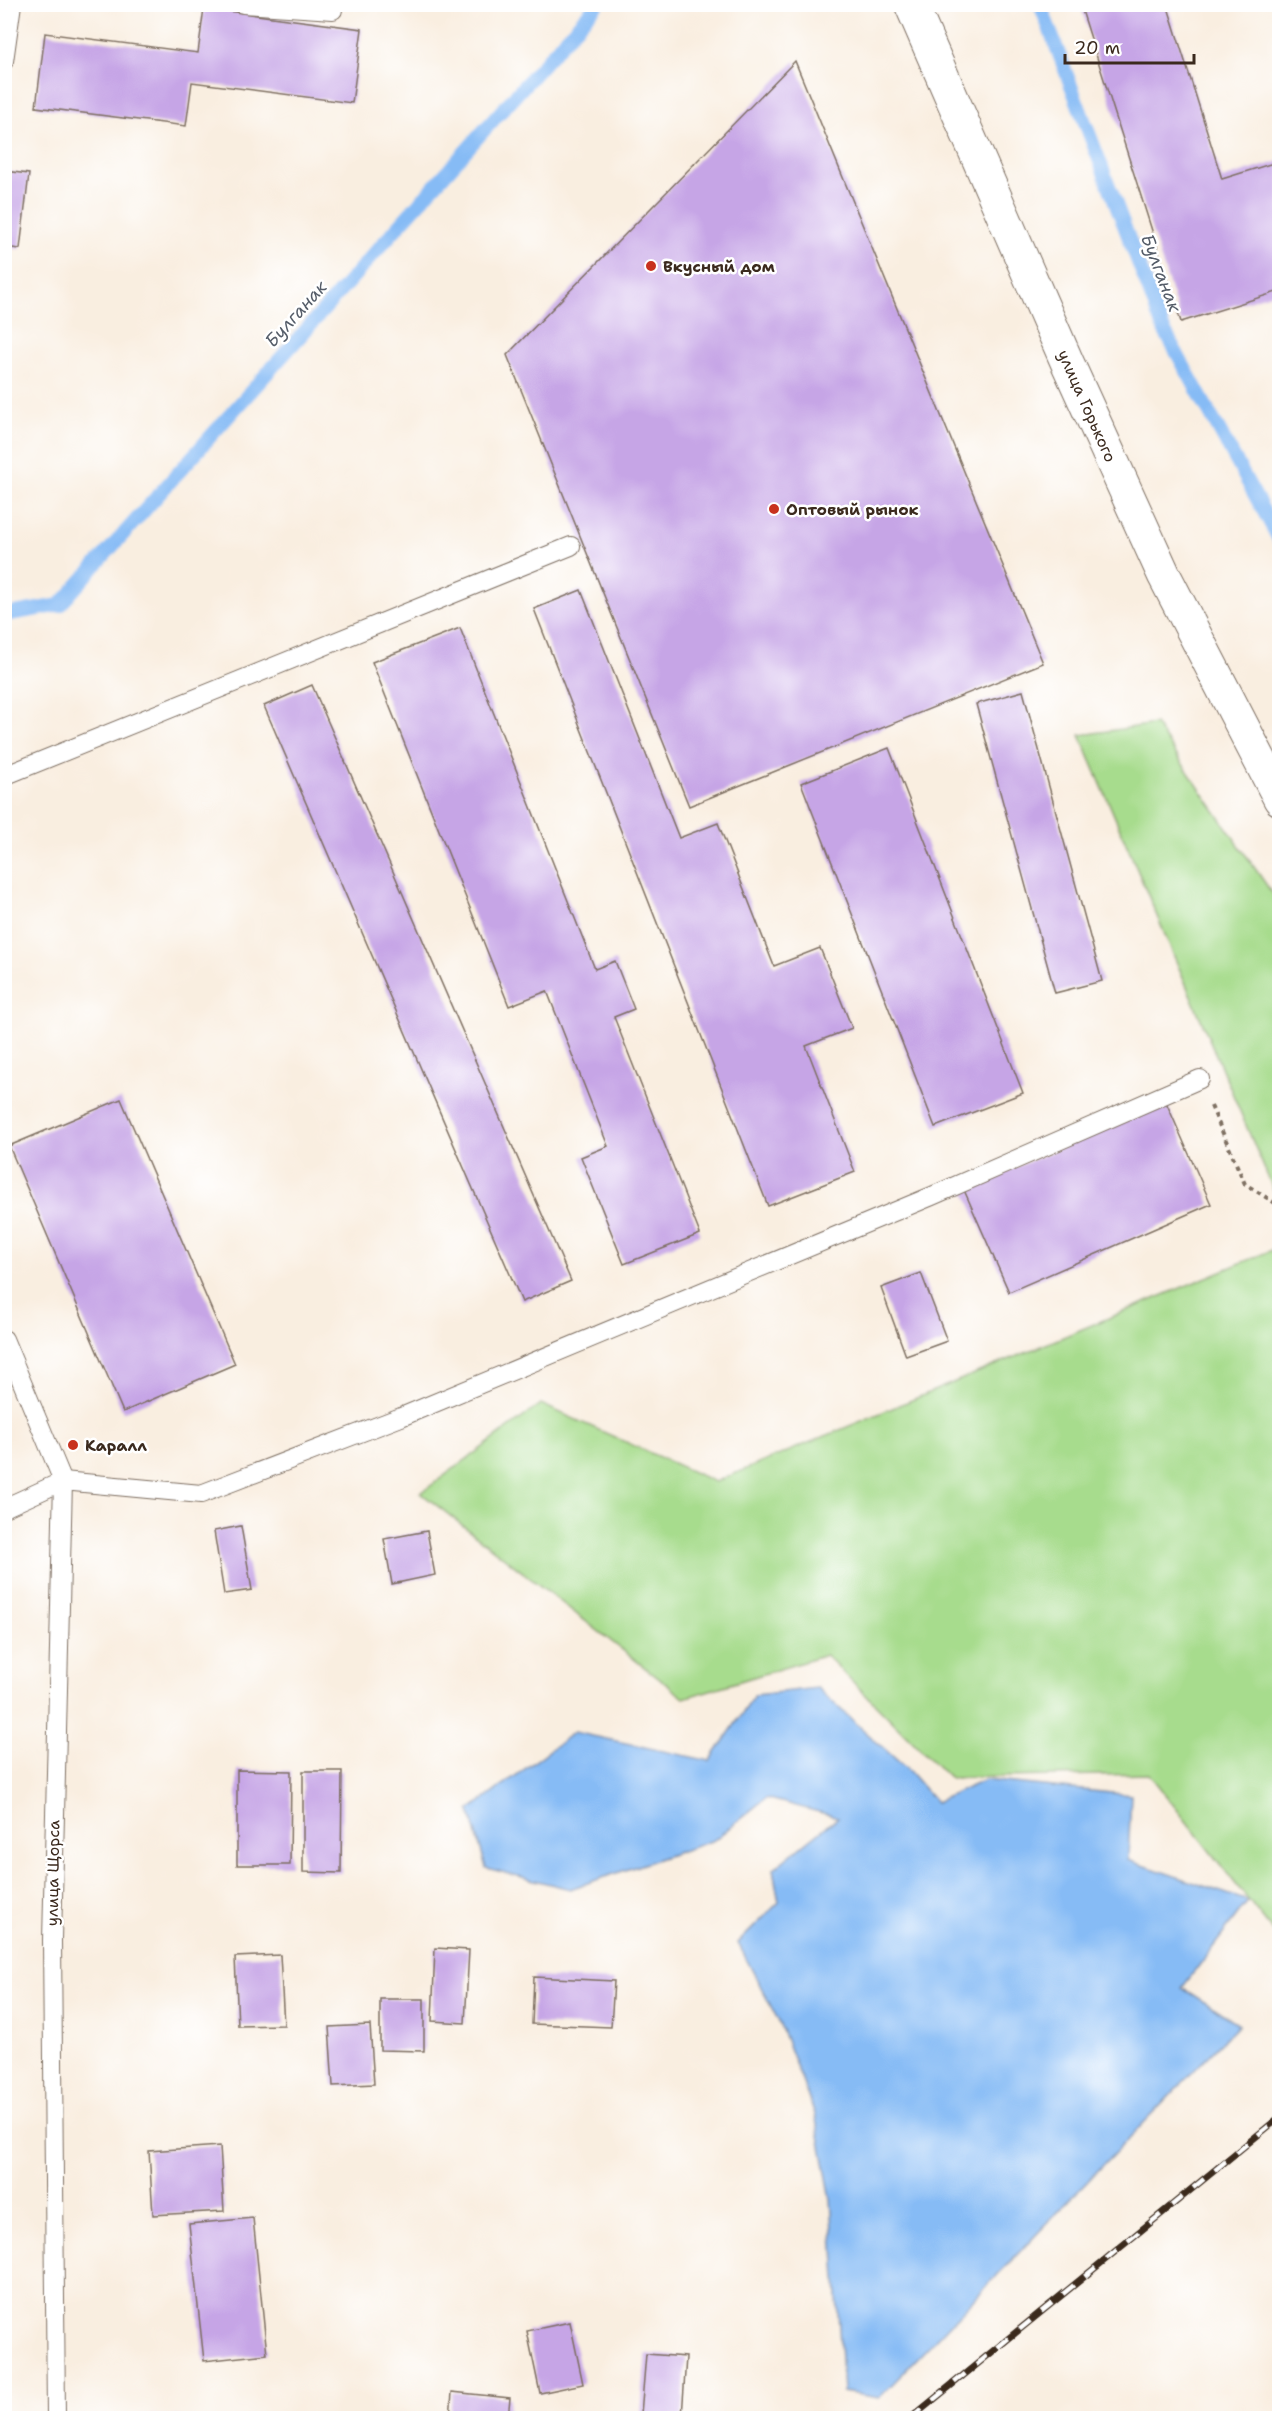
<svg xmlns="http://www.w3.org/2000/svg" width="1284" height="2423" font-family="'Shantell Sans',sans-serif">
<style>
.green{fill:#a7dc8d;stroke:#718356;stroke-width:1.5}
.water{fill:#86bbf5;stroke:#60728a;stroke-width:1.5}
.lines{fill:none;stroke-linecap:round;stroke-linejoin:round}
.stream{stroke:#86bbf5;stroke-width:14}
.building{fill:#c6a5e6}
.lane-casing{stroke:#7e6f62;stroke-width:20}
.primary-casing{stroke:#7e6f62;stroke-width:35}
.path{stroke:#7e6f62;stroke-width:4;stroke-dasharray:4.5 4.5;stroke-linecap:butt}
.lane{stroke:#fff;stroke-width:18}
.primary{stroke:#fff;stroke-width:33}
.rail-casing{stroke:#3b2a1e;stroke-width:7}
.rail{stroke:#fff;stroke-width:4.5;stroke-dasharray:14;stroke-linecap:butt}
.poi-dot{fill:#c8321e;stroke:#fff;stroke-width:2}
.labels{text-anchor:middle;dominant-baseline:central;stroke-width:5;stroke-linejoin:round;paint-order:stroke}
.poi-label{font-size:16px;font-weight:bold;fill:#3b2a1e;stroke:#fff;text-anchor:start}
.street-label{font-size:16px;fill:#3b2a1e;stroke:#fff}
.water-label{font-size:18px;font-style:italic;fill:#555d69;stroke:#fff}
</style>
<rect width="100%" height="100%" fill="#fff"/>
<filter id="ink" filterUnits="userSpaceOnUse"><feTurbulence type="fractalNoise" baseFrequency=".0167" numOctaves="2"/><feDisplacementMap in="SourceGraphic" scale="12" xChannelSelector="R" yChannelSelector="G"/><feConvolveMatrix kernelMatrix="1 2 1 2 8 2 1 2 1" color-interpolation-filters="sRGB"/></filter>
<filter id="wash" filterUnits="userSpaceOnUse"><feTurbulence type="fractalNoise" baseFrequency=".008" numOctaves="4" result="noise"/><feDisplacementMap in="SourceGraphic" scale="24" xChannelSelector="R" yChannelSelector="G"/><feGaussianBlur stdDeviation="1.35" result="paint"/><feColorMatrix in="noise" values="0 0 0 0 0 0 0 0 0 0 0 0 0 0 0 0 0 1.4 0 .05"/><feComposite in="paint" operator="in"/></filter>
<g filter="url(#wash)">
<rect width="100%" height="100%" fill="#f9eee0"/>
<g class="green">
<polygon points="1155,724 1279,903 1279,1203 1080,735"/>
<polygon points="1279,1247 1279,1939 1149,1774 949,1778 826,1655 684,1698 421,1493 541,1404 715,1482"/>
</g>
<polygon class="water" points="817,1688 910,1772 936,1802 985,1780 1131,1795 1128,1860 1248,1901 1182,1988 1239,2024 879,2398 843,2392 831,2199 815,2114 778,2020 738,1943 779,1902 773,1869 838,1817 766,1798 714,1840 570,1889 486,1868 470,1810 574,1732 710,1761 755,1695"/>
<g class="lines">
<g class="stream">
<polyline points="1040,4 1163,328 1280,541"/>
<polyline points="4,615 60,605 597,4"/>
</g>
</g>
<g id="blocks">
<g class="building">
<polygon points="1080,4 1167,4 1222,179 1280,161 1280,291 1181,322"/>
<polygon points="204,8 362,29 352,103 192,82 186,126 36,107 45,33 198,53"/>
<polygon points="795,61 1043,663 689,806 507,355"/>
<polygon points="4,171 29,174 20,249 4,247"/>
<polygon points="581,590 679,838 718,823 774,966 820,948 852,1028 806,1046 855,1172 768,1206 534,609"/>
<polygon points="460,628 595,969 615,961 634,1009 614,1017 700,1234 624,1264 581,1157 608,1146 547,991 509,1006 372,662"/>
<polygon points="312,685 571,1281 522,1302 264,706"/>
<polygon points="1023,691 1102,981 1055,993 976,704"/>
<polygon points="889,748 1023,1093 935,1127 801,783"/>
<polygon points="121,1099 235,1364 123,1412 9,1146"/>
<polygon points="1166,1102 1211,1204 1009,1292 964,1190"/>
<polygon points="921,1273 947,1341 906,1356 881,1288"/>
<polygon points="241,1526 252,1590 224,1594 214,1531"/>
<polygon points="427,1531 435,1575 392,1584 384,1539"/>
<polygon points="237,1770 291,1771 290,1865 237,1865"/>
<polygon points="303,1771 342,1771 341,1873 303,1872"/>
<polygon points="435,1948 469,1950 465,2023 432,2021"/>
<polygon points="280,1955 284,2025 238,2026 235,1957"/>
<polygon points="534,1977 614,1981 611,2027 532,2024"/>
<polygon points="380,1999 424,1999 424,2051 380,2050"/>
<polygon points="370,2025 374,2084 333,2086 329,2027"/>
<polygon points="220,2146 224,2211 153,2215 149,2151"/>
<polygon points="253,2218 267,2354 204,2361 189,2224"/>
<polygon points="570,2322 583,2384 540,2393 527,2331"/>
<polygon points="646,2354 686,2357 682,2417 641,2414"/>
<polygon points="452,2392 510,2398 508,2418 450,2418"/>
<polygon points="139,2415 183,2417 183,2418 139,2418"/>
</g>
</g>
</g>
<g filter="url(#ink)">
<use href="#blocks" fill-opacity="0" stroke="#7e6f62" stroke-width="1.5"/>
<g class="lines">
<g class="lane-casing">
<g id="lane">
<polyline points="243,4 333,10"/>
<polyline points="4,61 12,4"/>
<polyline points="4,776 571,546"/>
<polyline points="4,1339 63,1481 52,1940 56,2418"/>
<polyline points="4,1508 63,1481 201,1494 401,1417 932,1196 1200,1079"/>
</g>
</g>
<g class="primary-casing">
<polyline id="primary" points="911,4 1067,362 1164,575 1280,799"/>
</g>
<polyline class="path" points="1211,1106 1245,1184 1280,1206"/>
<use href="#lane" class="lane"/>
<use href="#primary" class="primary"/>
<g class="rail-casing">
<polyline id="rail" points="911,2418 1280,2117"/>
</g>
<use href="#rail" class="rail"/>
</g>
</g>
<g class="poi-dot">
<circle cx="651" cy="266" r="6"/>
<circle cx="774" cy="509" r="6"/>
<circle cx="73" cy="1445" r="6"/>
</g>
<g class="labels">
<g class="poi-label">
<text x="663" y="266">Вкусный дом</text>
<text x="786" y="509">Оптовый рынок</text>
<text x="85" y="1445">Каралл</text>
</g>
<g class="street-label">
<text transform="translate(1087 406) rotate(66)">улица Горького</text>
<text transform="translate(53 1873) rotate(-89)">улица Щорса</text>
</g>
<g class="water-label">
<text transform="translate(1161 273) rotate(69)">Булганак</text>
<text transform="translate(296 314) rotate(-48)">Булганак</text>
</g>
</g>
<rect width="1284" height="2423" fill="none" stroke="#fff" stroke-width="24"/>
<path d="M1065 54v9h129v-9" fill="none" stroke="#3b2a1e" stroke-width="3"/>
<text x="1074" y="54" font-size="18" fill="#3b2a1e" stroke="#ffffff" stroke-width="4.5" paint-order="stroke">20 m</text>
</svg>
